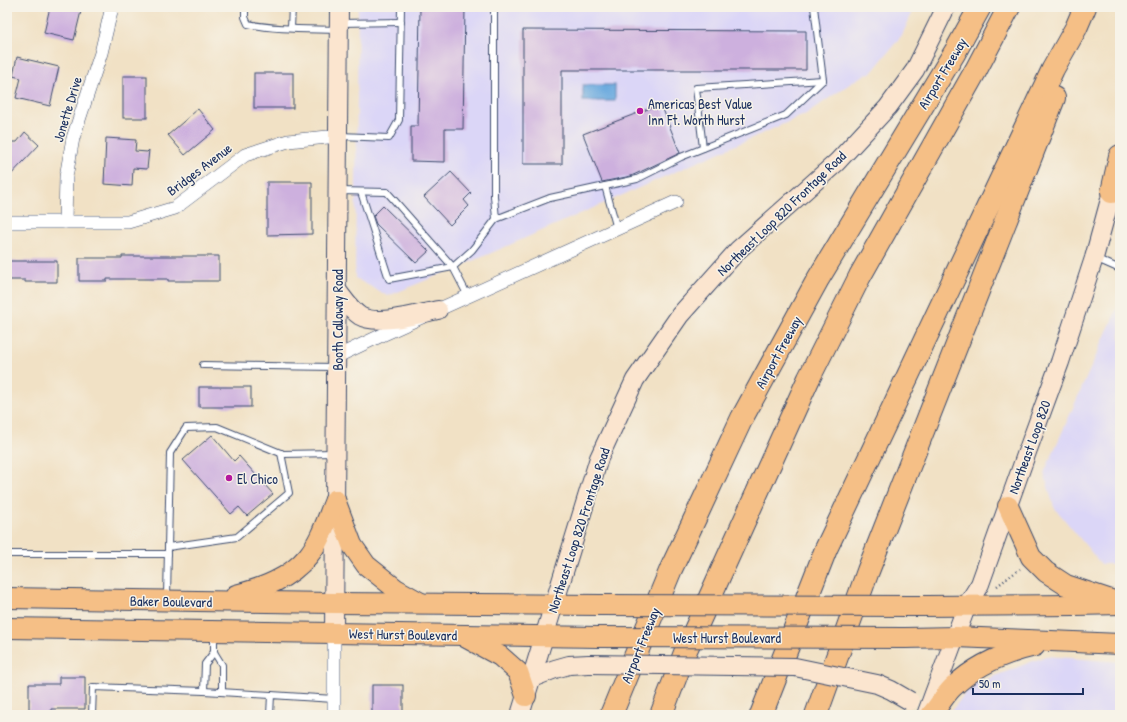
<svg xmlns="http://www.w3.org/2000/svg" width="1127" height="722" font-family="'Patrick Hand',sans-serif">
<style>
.built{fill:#dbd6f7}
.water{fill:#6dabdf;stroke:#446d9e}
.building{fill:#cdb0de}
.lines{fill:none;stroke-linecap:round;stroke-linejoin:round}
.lane-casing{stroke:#3b4a6d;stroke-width:8}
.street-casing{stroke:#3b4a6d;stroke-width:14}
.secondary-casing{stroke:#3b4a6d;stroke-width:20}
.primary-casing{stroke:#3b4a6d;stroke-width:22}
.highway-casing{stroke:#3b4a6d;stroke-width:24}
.path{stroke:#3b4a6d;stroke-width:2.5;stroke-dasharray:1 3;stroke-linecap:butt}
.lane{stroke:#fff;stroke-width:6}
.street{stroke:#fff;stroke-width:13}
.secondary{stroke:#fbe5cf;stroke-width:18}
.primary{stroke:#f5bf86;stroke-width:20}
.highway{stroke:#f5bf86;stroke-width:22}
.secondary-bridge-casing{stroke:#3b4a6d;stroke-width:20;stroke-linecap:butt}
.primary-bridge-casing{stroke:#3b4a6d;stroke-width:22;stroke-linecap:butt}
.secondary-bridge{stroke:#fbe5cf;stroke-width:18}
.primary-bridge{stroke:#f5bf86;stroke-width:20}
.poi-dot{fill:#b5179e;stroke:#f7f3e8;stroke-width:1.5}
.labels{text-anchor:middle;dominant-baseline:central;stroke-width:3;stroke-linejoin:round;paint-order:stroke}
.street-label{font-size:14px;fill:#1b2f5e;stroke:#f7f3e8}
.poi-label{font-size:14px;fill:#1b2f5e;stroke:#f7f3e8;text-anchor:start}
</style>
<rect width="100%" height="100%" fill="#f7f3e8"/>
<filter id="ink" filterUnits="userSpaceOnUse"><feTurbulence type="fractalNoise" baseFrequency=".025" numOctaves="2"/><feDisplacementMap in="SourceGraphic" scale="8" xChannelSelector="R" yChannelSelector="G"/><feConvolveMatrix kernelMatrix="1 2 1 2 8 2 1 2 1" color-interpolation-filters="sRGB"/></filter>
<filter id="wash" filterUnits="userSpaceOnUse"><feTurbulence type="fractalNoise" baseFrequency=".012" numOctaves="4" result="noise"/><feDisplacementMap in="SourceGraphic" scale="16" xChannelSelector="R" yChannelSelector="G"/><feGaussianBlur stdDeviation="0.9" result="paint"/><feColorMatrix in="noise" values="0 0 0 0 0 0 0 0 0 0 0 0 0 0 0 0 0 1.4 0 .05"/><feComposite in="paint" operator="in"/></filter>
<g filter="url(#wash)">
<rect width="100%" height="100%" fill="#f1e1c5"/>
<g class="built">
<polygon points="358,7 915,7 902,35 872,72 857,79 806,114 489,254 388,296 355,278"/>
<polygon points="1120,302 1120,564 1101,564 1054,507 1044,473"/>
<polygon points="1046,656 1120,662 1120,715 948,715 972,685"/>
</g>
<rect class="water" x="583" y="85" width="32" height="16"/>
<g id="blocks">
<g class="building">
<polygon points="50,7 82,7 74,40 44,33"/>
<polygon points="420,7 465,7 463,129 445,129 445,162 411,161 411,126 418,126"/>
<polygon points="523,30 806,31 806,70 562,70 562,164 523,164"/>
<polygon points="17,57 59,67 50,106 16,98 21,78 13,76"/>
<rect x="254" y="73" width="39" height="35"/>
<rect x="123" y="76" width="24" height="42"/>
<polygon points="661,104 680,153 642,171 631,176 602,182 583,134"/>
<polygon points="198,109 215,130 185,155 168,135"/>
<polygon points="25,132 39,145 7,179 7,142 17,142"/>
<polygon points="106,138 136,140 135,151 147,152 149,150 147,169 133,168 132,186 104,184"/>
<polygon points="451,172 471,193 464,200 469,206 450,225 424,197"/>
<polygon points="267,182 312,182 312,234 267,235"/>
<polygon points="383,206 429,251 416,263 376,224 373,216"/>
<polygon points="122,256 219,256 219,281 168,281 168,279 107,279 107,281 79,281 79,258 122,258"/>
<polygon points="7,261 57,261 57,282 25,282 25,280 7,280"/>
<rect x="199" y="387" width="52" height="20"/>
<polygon points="212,435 234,461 239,456 273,494 247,516 239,507 231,514 183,460"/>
<polygon points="59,677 85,677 85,709 51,709 51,715 29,715 29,684 59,684"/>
<rect x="372" y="685" width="31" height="30"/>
</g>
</g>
</g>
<g filter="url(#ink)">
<use href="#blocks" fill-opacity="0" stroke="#3b4a6d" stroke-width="1"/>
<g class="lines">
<g class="lane-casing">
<g id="lane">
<path d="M245 7V17L248 24C277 30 308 29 338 30"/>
<polyline points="494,7 494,196 496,219 550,198 637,179 681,157 786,115 823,80 814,7"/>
<polyline points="340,23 401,22"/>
<polyline points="291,28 292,7"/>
<polyline points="340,136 389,138 399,120 401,7"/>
<polyline points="703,148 696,88 823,80"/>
<polyline points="605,186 617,229"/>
<polyline points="339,191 387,192 453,267"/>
<polyline points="361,192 389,279 453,267"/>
<polyline points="1095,258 1120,269"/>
<polyline points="468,296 453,267 472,250 496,219"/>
<polyline points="203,365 335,367"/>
<polyline points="168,547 237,537 289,493 281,453"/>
<polyline points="7,554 168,554"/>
<polyline points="167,597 170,453 186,428 217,427 283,454 334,453"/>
<polyline points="214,635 214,652 222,665 222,692"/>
<polyline points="204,691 205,664 214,652"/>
<polyline points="92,715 93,687 204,691 271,695"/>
<polyline points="270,715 271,695 334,699"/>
</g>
</g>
<g class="street-casing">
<g id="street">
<polyline points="7,222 128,222 175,208 245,155 288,141 338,136"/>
<polyline points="65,222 66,177 73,138 101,53 112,7"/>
<polyline points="336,357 380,336 676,202"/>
<polyline points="334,633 334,715"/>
</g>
</g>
<g class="secondary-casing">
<g id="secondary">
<path d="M337 290C344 299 351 310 360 316 377 326 419 314 438 310"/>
<polyline points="334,633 339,7"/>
<polyline points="532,678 555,669 569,665 589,664"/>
<polyline points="520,715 599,458 635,380 680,315 738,250 837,162 888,107 915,70 946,7"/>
<polyline points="926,715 967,605 980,584 1027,452 1060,362 1094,258 1112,192 1117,181"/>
</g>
</g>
<g class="primary-casing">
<g id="primary">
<polyline points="335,500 352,545 366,565 396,589 421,603"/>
<polyline points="1008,506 1031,557 1046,572 1066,585 1111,600"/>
<path d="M236 595C263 588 289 579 308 556 321 540 327 519 335 500"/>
<polyline points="7,598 334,603 600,605"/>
<path d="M912 606C981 605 1051 606 1120 604"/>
<polyline points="7,628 598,637"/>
<polyline points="465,637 500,656 518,672 526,696"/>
<polyline points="905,638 956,637 1120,644"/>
<path d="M931 715C939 706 944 696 952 688 975 665 1004 653 1035 646"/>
</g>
</g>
<g class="highway-casing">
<g id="highway">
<polyline points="1112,192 1120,156"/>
<polyline points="611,715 671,569 698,512 742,418 818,279 955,52 980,7"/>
<polyline points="661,715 686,650 809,378 860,276 976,70 1009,7"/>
<polyline points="761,715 826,549 1053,69 1076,28 1085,7"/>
<polyline points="816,715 868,571 1054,98"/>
</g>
</g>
<polyline class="path" points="997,586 1020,569"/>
<use href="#lane" class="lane"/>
<use href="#street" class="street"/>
<use href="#secondary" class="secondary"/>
<use href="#primary" class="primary"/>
<use href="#highway" class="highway"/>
<g class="secondary-bridge-casing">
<polyline id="secondary-bridge" points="589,664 795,667 877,684 891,690 910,701"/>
</g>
<g class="primary-bridge-casing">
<g id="primary-bridge">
<polyline points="600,605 912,606"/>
<polyline points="598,637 905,638"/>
</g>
</g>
<use href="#secondary-bridge" class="secondary-bridge"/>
<use href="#primary-bridge" class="primary-bridge"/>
</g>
</g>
<g class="poi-dot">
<circle cx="640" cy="111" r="4"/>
<circle cx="229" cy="478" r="4"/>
</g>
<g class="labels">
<g class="street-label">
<text transform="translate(942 73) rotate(-59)">Airport Freeway</text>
<text transform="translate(67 109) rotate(-73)">Jonette Drive</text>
<text transform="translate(199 169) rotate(-37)">Bridges Avenue</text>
<text transform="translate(781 213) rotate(-44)">Northeast Loop 820 Frontage Road</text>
<text transform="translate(337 320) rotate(-90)">Booth Calloway Road</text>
<text transform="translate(778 352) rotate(-61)">Airport Freeway</text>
<text transform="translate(1029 447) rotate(-70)">Northeast Loop 820</text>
<text transform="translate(578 530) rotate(-72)">Northeast Loop 820 Frontage Road</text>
<text transform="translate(171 601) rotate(1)">Baker Boulevard</text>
<text transform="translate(403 634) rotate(1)">West Hurst Boulevard</text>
<text x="727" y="637">West Hurst Boulevard</text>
<text transform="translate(640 645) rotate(-68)">Airport Freeway</text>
</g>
<g class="poi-label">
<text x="648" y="103">Americas Best Value<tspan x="648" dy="16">Inn Ft. Worth Hurst</tspan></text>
<text x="237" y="478">El Chico</text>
</g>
</g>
<rect width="1127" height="722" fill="none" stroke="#f7f3e8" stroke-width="24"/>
<path d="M973 688v6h110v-6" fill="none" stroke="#1b2f5e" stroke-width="2"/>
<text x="979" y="688" font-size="12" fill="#1b2f5e" stroke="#f7f3e8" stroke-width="3" paint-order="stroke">50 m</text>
</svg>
